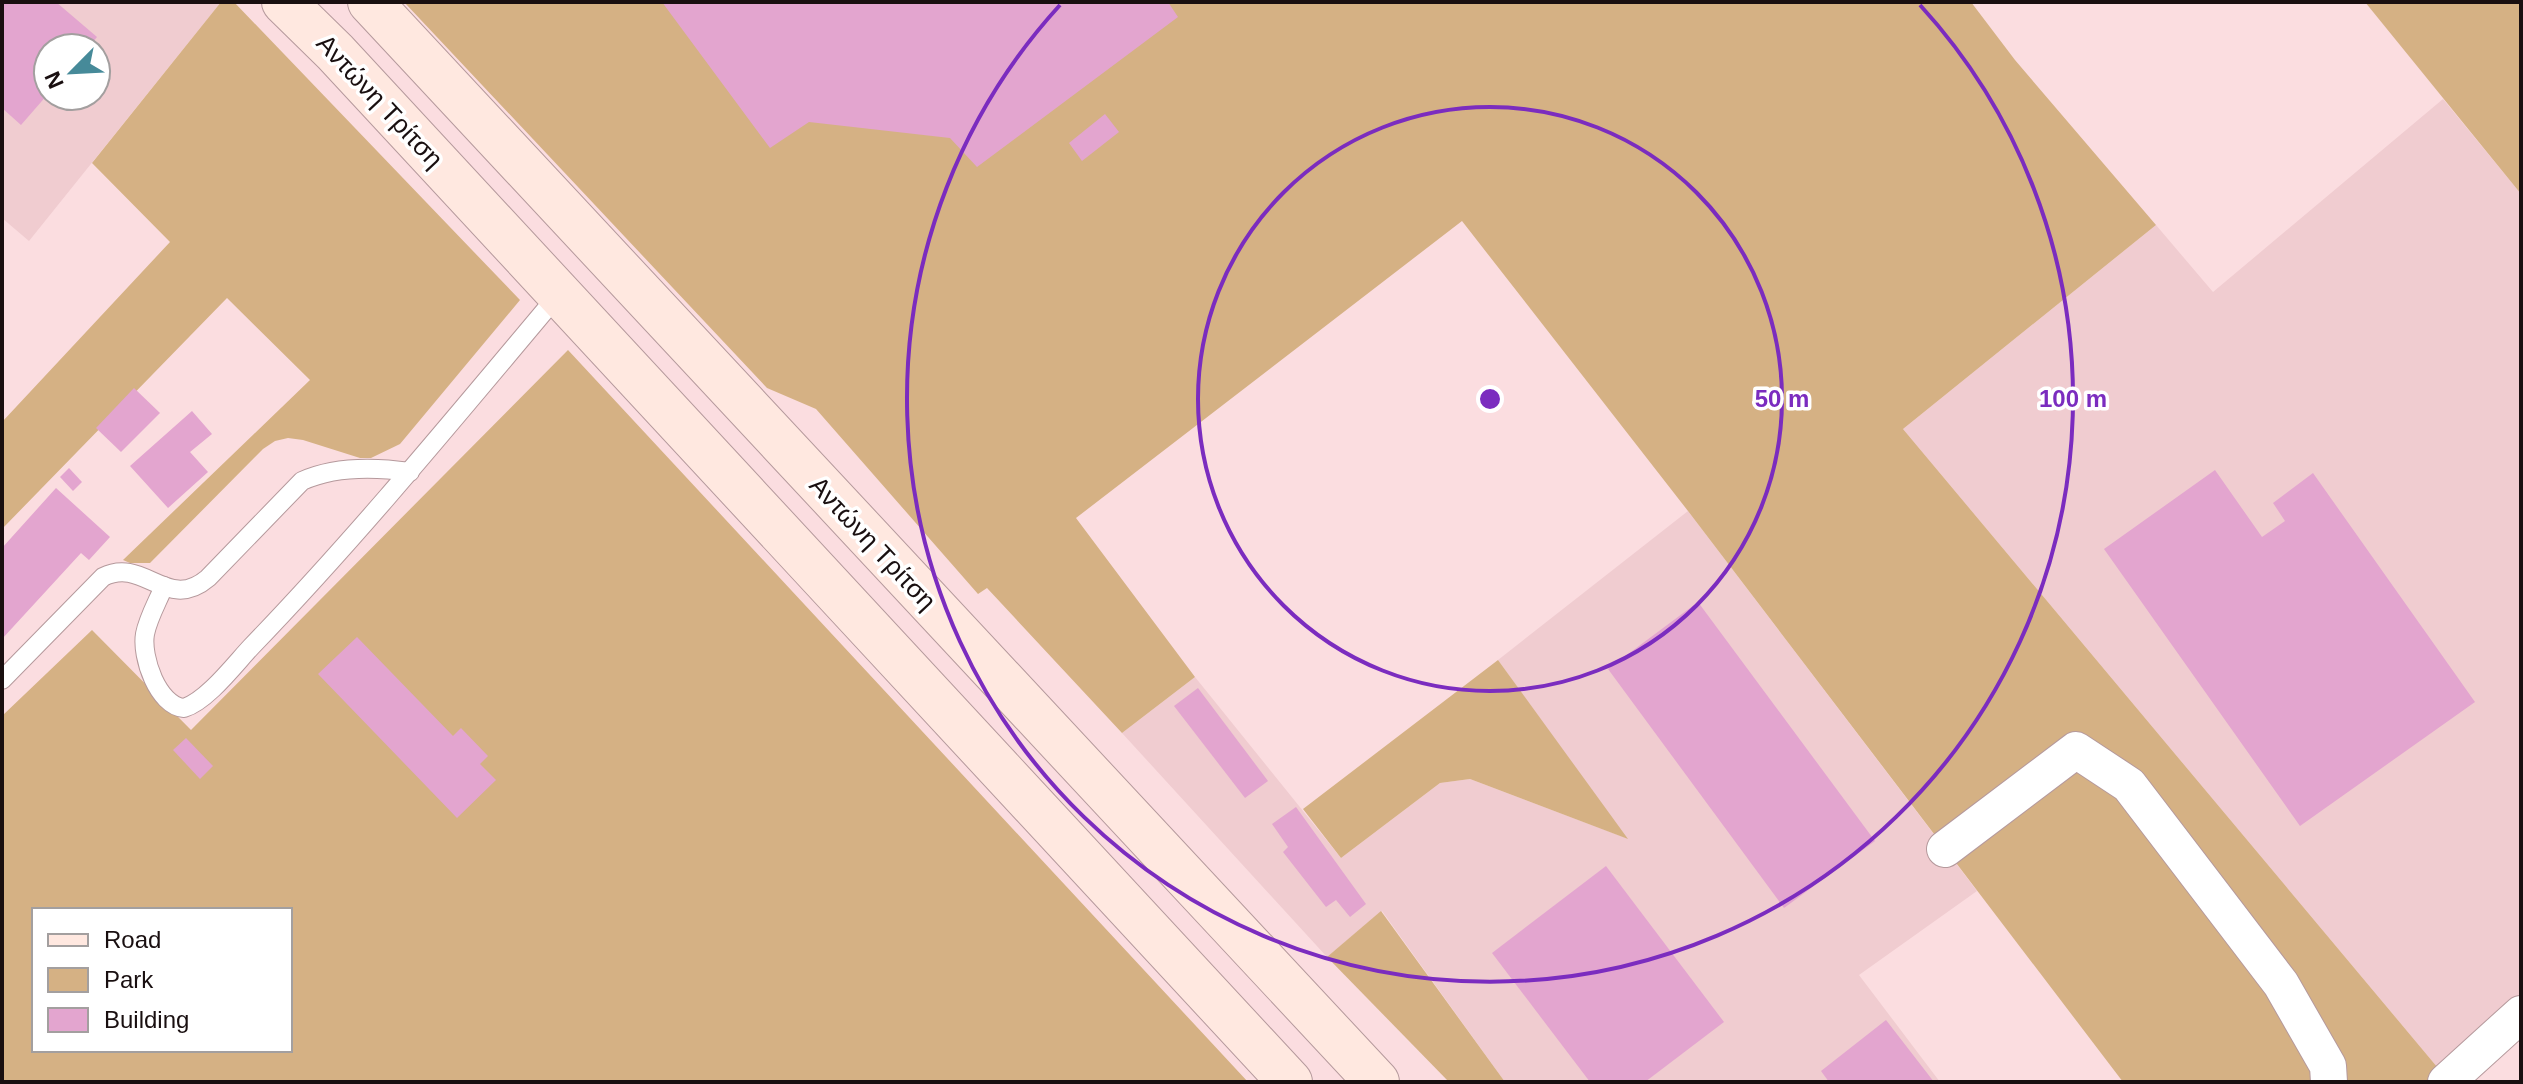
<svg xmlns="http://www.w3.org/2000/svg" width="2523" height="1084" font-family="Helvetica,sans-serif">
<style>
.built{fill:#f0ccd0;fill-rule:evenodd}
.green{fill:#d5b184;fill-rule:evenodd}
.building{fill:#e3a5cf}
.lines{fill:none;stroke-linecap:round;stroke-linejoin:round}
.lane-casing{stroke:#b5999c;stroke-width:20}
.street-casing{stroke:#b5999c;stroke-width:38}
.secondary-casing{stroke:#b5999c;stroke-width:46}
.lane{stroke:#fff;stroke-width:18}
.street{stroke:#fff;stroke-width:36}
.secondary{stroke:#ffe8e0;stroke-width:44}
.ring{fill:none;stroke:#7b2cbf;stroke-width:4}
.labels{text-anchor:middle;dominant-baseline:central;stroke-width:7;stroke-linejoin:round;paint-order:stroke}
.street-label{font-size:26px;fill:#190f10;stroke:#fff}
.centre{fill:#7b2cbf;stroke:#fff;stroke-width:4}
.ring-label{font-size:24px;text-anchor:middle;font-weight:bold;fill:#7b2cbf;stroke:#fff;stroke-width:7;stroke-linejoin:round;paint-order:stroke}
</style>
<rect width="100%" height="100%" fill="#fbdde0"/>
<g class="built">
<path d="M2 2H221L29 241 2 218ZM48 48H96V96H48Z"/>
<polygon points="2443,99 2521,194 2521,1003 2443,1074 1903,429 2156,225 2213,292"/>
<polygon points="1688,511 1977,891 1859,975 1940,1082 1505,1082 1382,911 1327,957 1122,733 1195,677 1341,858 1440,783 1470,779 1626,838 1498,660"/>
</g>
<g class="green">
<polygon points="221,2 234,2 520,300 400,444 371,458 360,458 303,440 288,438 275,441 263,449 150,563 130,563 123,560 310,380 227,298 2,529 2,422 170,242 92,163"/>
<polygon points="404,2 1971,2 2015,60 2156,225 1903,429 2443,1074 2434,1082 2123,1082 1688,511 1462,221 1076,518 1195,677 1122,733 987,588 978,594 816,409 767,388"/>
<polygon points="2365,2 2521,2 2521,194"/>
<path d="M568 350 1248 1082H2V716L92 630 191 730ZM34 910H290V1050H34Z"/>
<polygon points="1498,660 1628,839 1470,779 1440,783 1341,858 1303,809"/>
<polygon points="1381,911 1505,1082 1449,1082 1327,957"/>
</g>
<g class="building">
<polygon points="2,2 56,2 97,37 88,48 48,48 48,94 21,125 2,108"/>
<polygon points="662,2 1168,2 1178,17 977,167 950,138 809,122 770,148"/>
<polygon points="1105,114 1119,132 1082,161 1069,143"/>
<polygon points="134,388 160,413 121,452 96,428"/>
<polygon points="192,411 212,434 190,452 208,472 168,508 130,466"/>
<polygon points="69,468 82,482 73,491 60,477"/>
<polygon points="2215,470 2262,537 2285,521 2273,503 2313,473 2475,702 2300,826 2104,549"/>
<polygon points="56,488 110,537 89,560 81,553 2,639 2,548"/>
<polygon points="1698,602 1875,841 1784,908 1608,669"/>
<polygon points="357,637 453,736 461,728 488,756 480,764 496,780 457,818 318,674"/>
<polygon points="1198,688 1268,781 1245,798 1174,706"/>
<polygon points="186,738 213,766 200,779 173,750"/>
<polygon points="1296,807 1366,904 1350,917 1336,900 1326,907 1283,852 1288,847 1272,824"/>
<polygon points="1606,866 1724,1022 1645,1082 1590,1082 1492,953"/>
<polygon points="1886,1020 1934,1082 1847,1082 1845,1080 1829,1082 1821,1071"/>
</g>
<g class="lines">
<g class="lane-casing">
<g id="lane">
<path d="M164 586C158 601 148 618 145 634 141 657 158 706 184 708 207 701 235 664 251 647 359 535 458 414 558 295"/>
<path d="M2 680 103 577C144 556 167 613 208 578L302 481C335 466 375 467 410 472"/>
</g>
</g>
<g class="street-casing">
<g id="street">
<polyline points="1945,849 2076,750 2129,785 2281,984 2328,1066 2329,1082"/>
<polyline points="2446,1082 2521,1014"/>
</g>
</g>
<g class="secondary-casing">
<g id="secondary">
<polyline points="284,2 335,52 1290,1082"/>
<polyline points="370,2 1377,1082"/>
</g>
</g>
<use href="#lane" class="lane"/>
<use href="#street" class="street"/>
<use href="#secondary" class="secondary"/>
</g>
<g class="ring">
<circle cx="1490" cy="399" r="292"/>
<path d="M1920 5A583 583 0 1 1 1060 5"/>
</g>
<g class="labels">
<g class="street-label">
<text transform="translate(380 101) rotate(47)">Αντώνη Τρίτση</text>
<text transform="translate(873 543) rotate(47)">Αντώνη Τρίτση</text>
</g>
</g>
<circle cx="1490" cy="399" r="12" class="centre"/>
<g class="ring-label">
<text x="1782" y="407">50 m</text>
<text x="2073" y="407">100 m</text>
</g>
<rect width="2523" height="1084" fill="none" stroke="#190f10" stroke-width="8"/>
<rect x="32" y="908" width="260" height="144" fill="#ffffff" stroke="#a39f9f" stroke-width="2"/>
<rect x="48" y="934" width="40" height="12" fill="#ffe8e0" stroke="#a39f9f" stroke-width="2"/>
<text x="104" y="948" font-size="24" fill="#190f10">Road</text>
<rect x="48" y="968" width="40" height="24" fill="#d5b184" stroke="#a39f9f" stroke-width="2"/>
<text x="104" y="988" font-size="24" fill="#190f10">Park</text>
<rect x="48" y="1008" width="40" height="24" fill="#e3a5cf" stroke="#a39f9f" stroke-width="2"/>
<text x="104" y="1028" font-size="24" fill="#190f10">Building</text>
<g transform="translate(72 72) rotate(246)"><circle r="38" fill="#ffffff" stroke="#a39f9f" stroke-width="2"/>
<path d="M0-6L14 30L0 20L-14 30Z" fill="#468a99"/>
<text y="-12" font-size="22" font-weight="bold" text-anchor="middle" fill="#190f10">N</text>
</g>
</svg>
